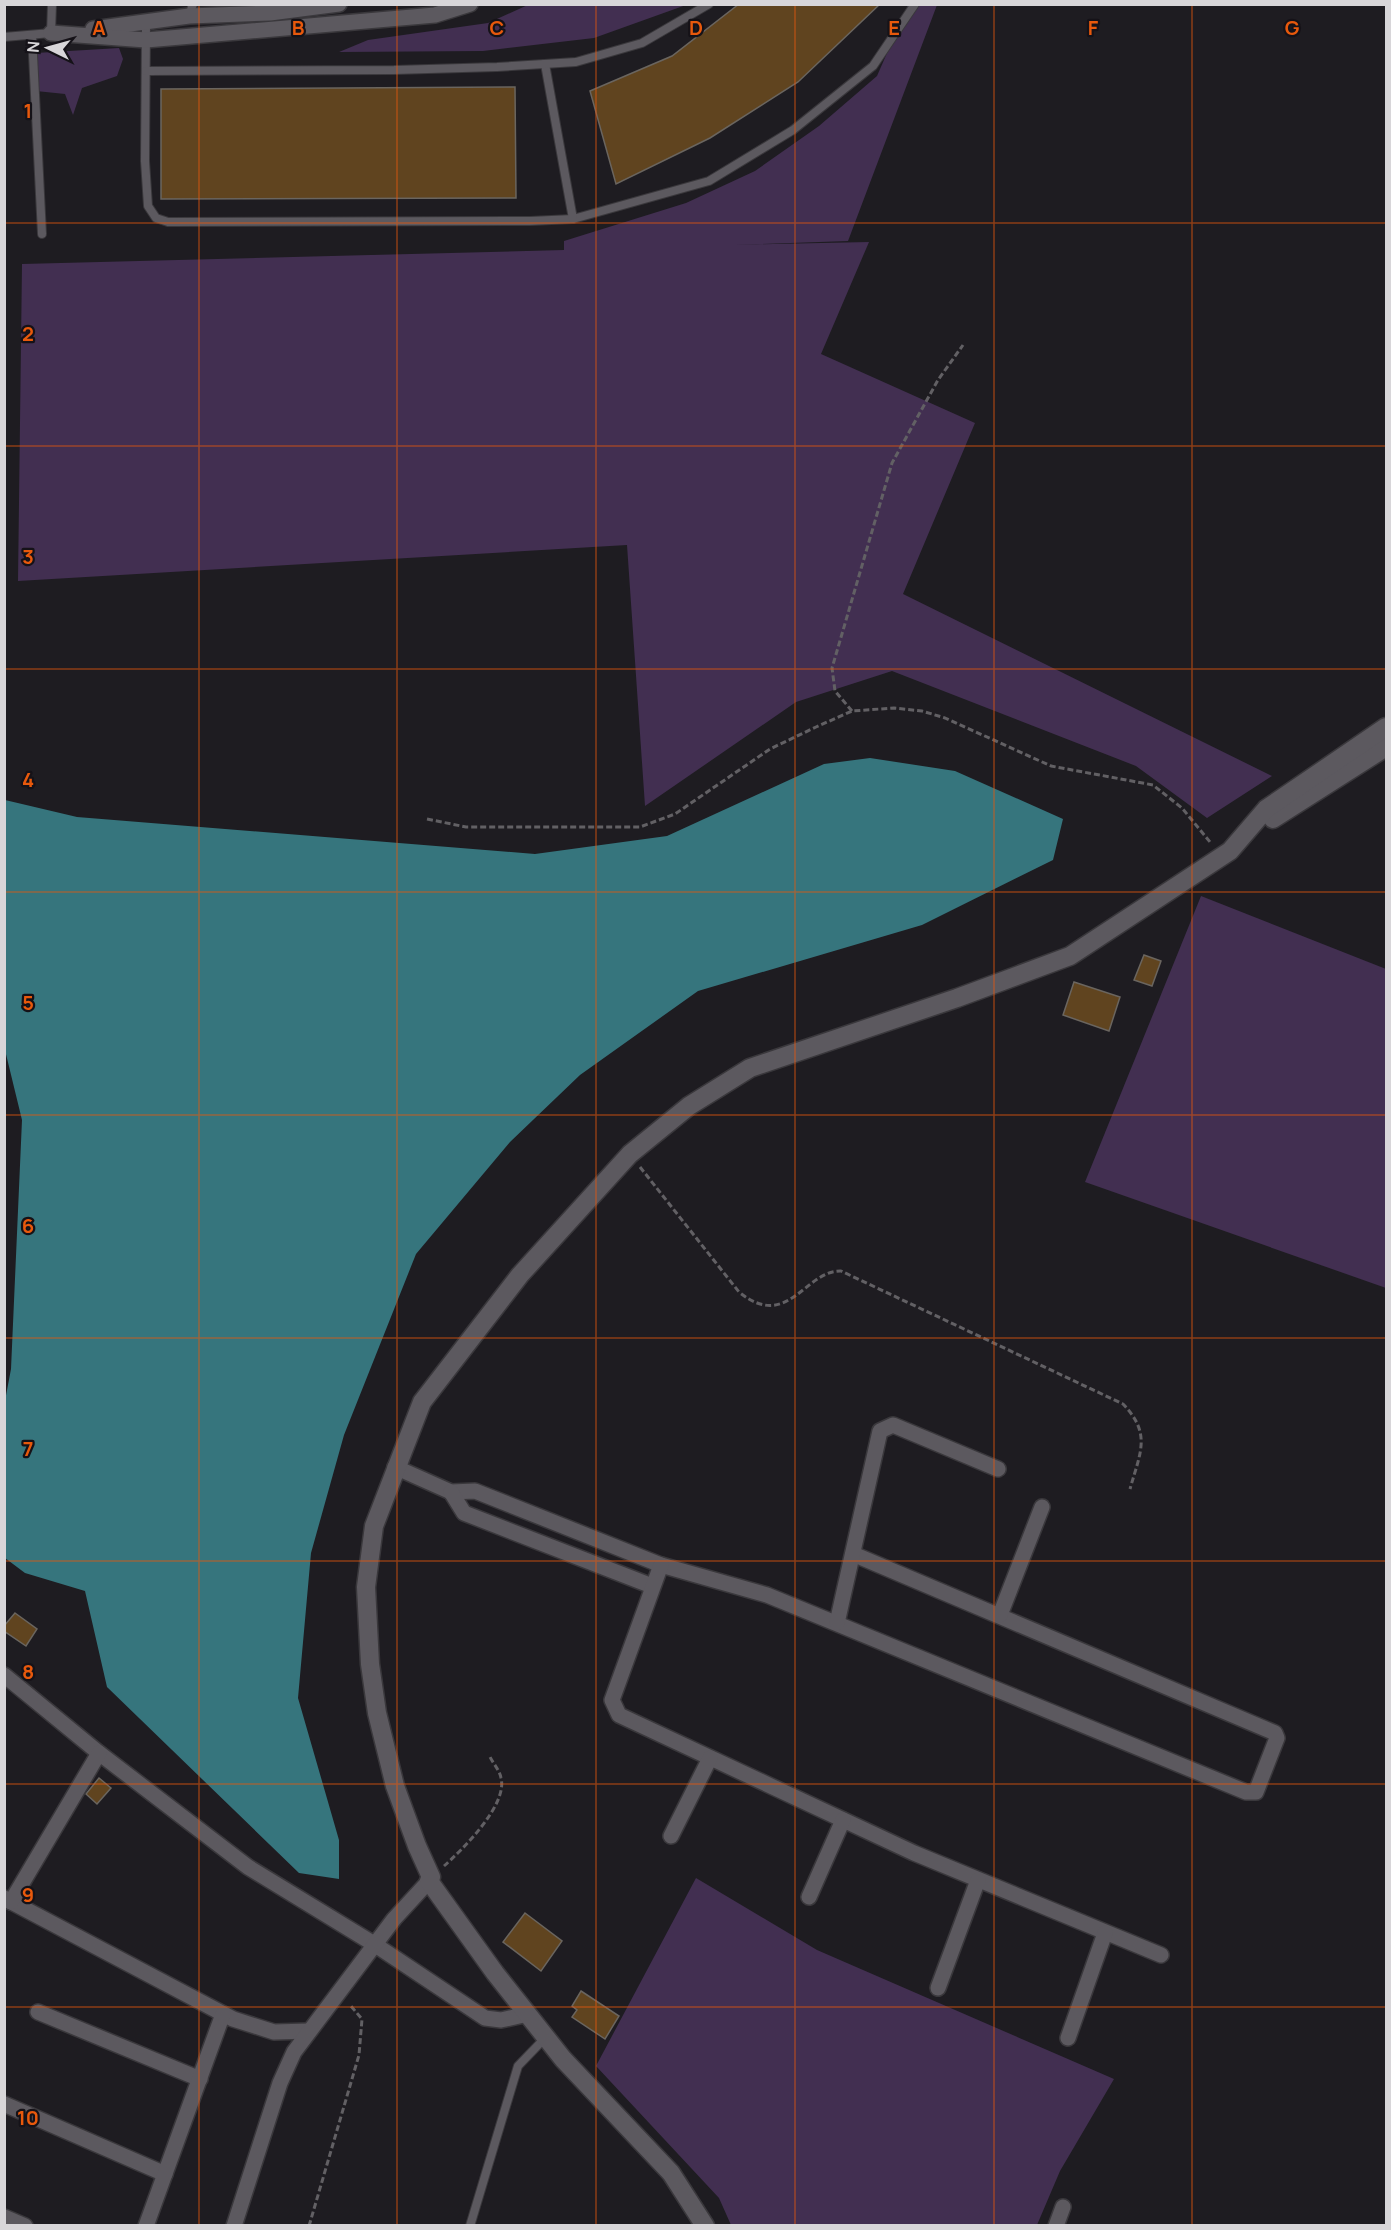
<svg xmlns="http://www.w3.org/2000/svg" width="1391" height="2230" font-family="Manrope,sans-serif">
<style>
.green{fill:#422f51}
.water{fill:#36757d}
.building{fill:#60441f;stroke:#6a655f;stroke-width:1.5}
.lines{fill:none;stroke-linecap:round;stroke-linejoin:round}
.service-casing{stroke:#3a383c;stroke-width:10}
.minor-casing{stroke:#3a383c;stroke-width:18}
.tertiary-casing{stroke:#3a383c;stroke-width:21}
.path{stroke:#626064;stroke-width:3;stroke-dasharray:6 3;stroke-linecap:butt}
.service{stroke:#5c595f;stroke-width:8}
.minor{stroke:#5c595f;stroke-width:15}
.tertiary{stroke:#5c595f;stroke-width:18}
.grid{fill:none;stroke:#e8590c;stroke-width:1.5;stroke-opacity:0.55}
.grid-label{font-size:20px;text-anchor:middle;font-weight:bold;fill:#e8590c;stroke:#151218;stroke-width:4.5;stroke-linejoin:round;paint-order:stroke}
</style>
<rect width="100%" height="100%" fill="#1e1c21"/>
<g class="green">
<polygon points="530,4 686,5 594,38 483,51 339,52 368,40 488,23"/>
<polygon points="908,5 937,5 848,241 733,245 869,242 821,354 975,423 903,594 1272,776 1207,818 1136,766 892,671 796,702 645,806 627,545 18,581 22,264 564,250 564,241 686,203 755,171 819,126 877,76"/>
<polygon points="119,48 123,59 117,76 82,88 73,115 65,94 36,91 36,53"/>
<polygon points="1201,896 1386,969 1386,1288 1085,1182"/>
<polygon points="696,1878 817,1950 1114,2079 1060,2171 1037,2225 731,2225 719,2198 596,2066"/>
</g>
<polygon class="water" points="870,758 955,771 1063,819 1053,860 922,925 698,991 580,1075 510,1142 416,1254 344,1435 311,1553 298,1698 339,1840 339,1879 299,1873 107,1687 85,1591 25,1573 5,1558 4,1406 11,1369 22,1120 4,1046 5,800 77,817 535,854 667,836 824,764"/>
<g class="building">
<polygon points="739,4 880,4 798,82 710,138 616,184 590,91 672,56"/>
<polygon points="515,87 516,198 161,199 161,89"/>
<polygon points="1144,955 1161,961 1152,986 1134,980"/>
<polygon points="1074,982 1120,997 1109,1031 1063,1015"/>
<polygon points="15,1613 37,1629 26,1646 4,1631 4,1626"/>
<polygon points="99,1778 111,1788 97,1804 86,1794"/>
<polygon points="525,1913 562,1941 541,1971 503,1942"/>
<polygon points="581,1991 619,2016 605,2039 572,2017 577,2010 572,2006"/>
</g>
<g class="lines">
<g class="service-casing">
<g id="service">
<polyline points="189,16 193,4"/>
<polyline points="146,24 145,161 148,206 156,218 168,222 530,221 573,219 709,181 793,130 873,66 915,4"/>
<polyline points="32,35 42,234"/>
<polyline points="4,37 51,33 52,4"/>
<polyline points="545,64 573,219"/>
<polyline points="146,71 394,70 497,67 576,62 642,43 709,4"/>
<polyline points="470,2226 518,2066 545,2038"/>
</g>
</g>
<g class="minor-casing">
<g id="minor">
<polyline points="93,29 189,16 270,13 339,4"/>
<polyline points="51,33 146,40 435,15 470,4"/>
<polyline points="395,1467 451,1492 475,1491 661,1565 767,1595 1246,1792 1256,1792 1277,1738 1275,1733 853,1554"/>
<polyline points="451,1492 464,1513 652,1586"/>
<polyline points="661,1565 612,1700 619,1715 914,1853 1161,1955"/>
<polyline points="1000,1615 1042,1507"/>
<polyline points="837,1623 880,1431 893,1425 998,1469"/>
<polyline points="4,1675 99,1753 248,1867 374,1944 485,2018 501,2020 528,2014"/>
<polyline points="671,1836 710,1758"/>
<polyline points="809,1897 843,1820"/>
<polyline points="4,1898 233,2019 274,2032 309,2031"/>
<polyline points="11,1902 99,1753"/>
<polyline points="938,1988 978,1880"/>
<polyline points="38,2012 200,2079"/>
<polyline points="1068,2038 1105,1933"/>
<polyline points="4,2104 165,2174"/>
<polyline points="4,2217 25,2226"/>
<polyline points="146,2226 223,2014"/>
<polyline points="234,2226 280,2083 294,2052 394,1919 429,1881"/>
<polyline points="1056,2226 1063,2207"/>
</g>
</g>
<g class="tertiary-casing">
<g id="tertiary">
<polyline points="1273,819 1386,747"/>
<polyline points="705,2226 671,2173 563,2059 495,1973 429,1881 431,1877 417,1846 395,1786 377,1713 370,1664 366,1587 374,1526 422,1402 520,1275 630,1154 689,1106 750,1068 957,998 1070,956 1230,851 1266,809 1386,727"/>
</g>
</g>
<g class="path">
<polyline points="852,711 835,691 832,668 892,463 938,380 963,345"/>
<polyline points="427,819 466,827 640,827 675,814 770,749 816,727 852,711 894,708 922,711 945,718 1051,766 1153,785 1182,808 1210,842"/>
<path d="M640 1167 739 1292C788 1332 805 1270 841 1271L1123 1404C1152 1434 1140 1453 1130 1489"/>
<path d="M444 1866C462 1850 508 1805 501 1778 500 1771 493 1763 490 1757"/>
<polyline points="309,2226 359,2055 362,2019 350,2005"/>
</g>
<use href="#service" class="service"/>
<use href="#minor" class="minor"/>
<use href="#tertiary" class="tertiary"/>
</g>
<path class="grid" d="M199 4V2226M397 4V2226M596 4V2226M795 4V2226M994 4V2226M1192 4V2226M4 223H1386M4 446H1386M4 669H1386M4 892H1386M4 1115H1386M4 1338H1386M4 1561H1386M4 1784H1386M4 2007H1386"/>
<g class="grid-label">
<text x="99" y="35">A</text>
<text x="298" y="35">B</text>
<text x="497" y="35">C</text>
<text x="696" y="35">D</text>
<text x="894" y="35">E</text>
<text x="1093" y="35">F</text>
<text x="1292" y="35">G</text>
<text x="28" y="118">1</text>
<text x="28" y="341">2</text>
<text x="28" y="564">3</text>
<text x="28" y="787">4</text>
<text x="28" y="1010">5</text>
<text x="28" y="1233">6</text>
<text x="28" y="1456">7</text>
<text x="28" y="1679">8</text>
<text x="28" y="1902">9</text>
<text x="28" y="2125">10</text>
</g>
<rect width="1391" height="2230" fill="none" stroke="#d8d6d9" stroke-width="12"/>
<g transform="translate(48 48) rotate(275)" stroke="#151218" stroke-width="4.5" paint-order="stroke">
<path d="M0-4.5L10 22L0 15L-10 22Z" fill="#d8d6d9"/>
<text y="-9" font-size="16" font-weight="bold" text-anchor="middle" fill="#d8d6d9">N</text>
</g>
</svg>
